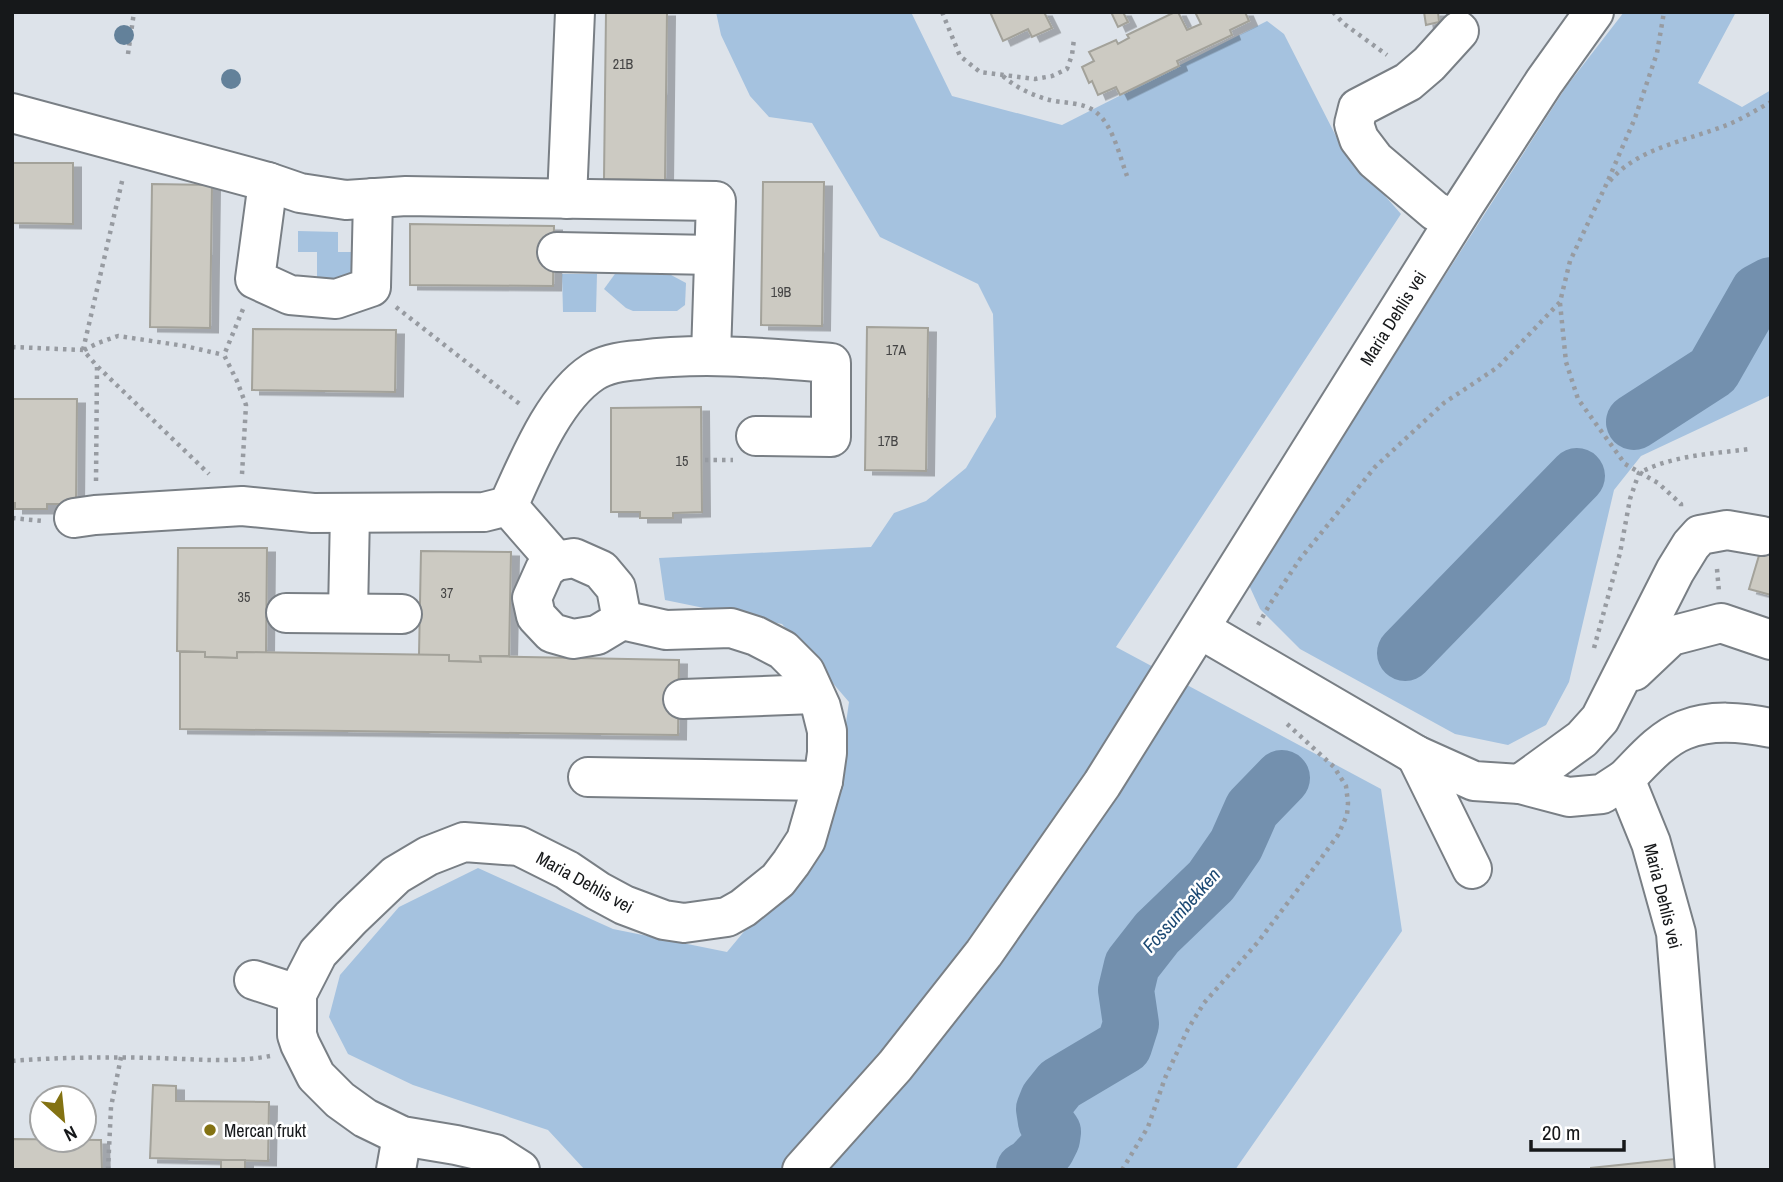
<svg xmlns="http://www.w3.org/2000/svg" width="1783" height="1182" font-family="'Archivo Narrow',sans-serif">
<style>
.green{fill:#a5c2df}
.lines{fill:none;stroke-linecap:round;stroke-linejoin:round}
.river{stroke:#7390ae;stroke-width:56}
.building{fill:#cccac2;stroke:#a3a29a;stroke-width:2;filter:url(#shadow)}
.minor-casing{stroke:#797f85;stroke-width:42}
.path{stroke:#979ba1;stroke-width:4.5;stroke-dasharray:3.5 5;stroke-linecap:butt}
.minor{stroke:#fff;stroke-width:38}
.tree{fill:#63819a}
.poi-dot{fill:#837212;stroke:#fff;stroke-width:2.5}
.labels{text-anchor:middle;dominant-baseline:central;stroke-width:5;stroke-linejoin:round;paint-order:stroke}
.number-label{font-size:14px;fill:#444}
.street-label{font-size:18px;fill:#16181a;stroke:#fff}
.poi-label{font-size:18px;fill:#16181a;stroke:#fff;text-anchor:start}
.water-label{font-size:19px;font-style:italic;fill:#1c4973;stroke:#fff}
</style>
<defs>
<filter id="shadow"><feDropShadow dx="8" dy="4.5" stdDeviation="0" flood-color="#0004"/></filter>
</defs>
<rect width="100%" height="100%" fill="#dde3ea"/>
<g class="green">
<polygon points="716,12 911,12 952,96 1062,125 1267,21 1284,34 1341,146 1401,214 1116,647 1381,789 1402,931 1235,1170 585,1170 548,1130 413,1085 348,1054 329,1017 340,975 399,907 478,868 613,929 727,952 831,827 849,702 782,624 665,600 659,558 871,547 894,513 926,501 966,468 996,417 993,314 978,284 880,237 812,123 769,117 750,96 721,35"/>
<polygon points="1624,12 1736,12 1698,83 1742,107 1771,90 1771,395 1641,456 1614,490 1569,682 1546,725 1508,745 1455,734 1300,649 1260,609 1248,583 1566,87"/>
<polygon points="298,231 338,232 338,252 356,252 355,274 347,280 317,280 317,252 298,252"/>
<polygon points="620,267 658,268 686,283 685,305 677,311 633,311 626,308 604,289"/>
<polygon points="562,274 597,274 596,312 563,312"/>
</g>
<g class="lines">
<g class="river">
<polyline points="1634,422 1713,371 1758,292 1771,285"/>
<polyline points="1405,653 1577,476"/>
<polyline points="1024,1170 1031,1166 1047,1149 1052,1139 1053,1132 1046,1122 1044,1109 1048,1099 1060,1084 1124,1046 1131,1024 1126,990 1132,965 1157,933 1211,881 1236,845 1252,809 1282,778"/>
</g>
</g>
<g class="building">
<polygon points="606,12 667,12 665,180 604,179"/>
<polygon points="990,12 1044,12 1052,28 1032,37 1028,29 1003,41"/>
<polygon points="1111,12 1123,12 1128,22 1118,27"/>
<polygon points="1175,12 1178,12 1187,30 1201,24 1195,12 1245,12 1249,21 1230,30 1232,35 1177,61 1179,66 1120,95 1116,87 1098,95 1092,81 1089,83 1082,67 1094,61 1089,52 1116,40 1118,44 1129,38 1127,35"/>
<polygon points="1424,12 1438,12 1439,22 1426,25"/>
<polygon points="12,163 73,163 73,224 12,223"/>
<polygon points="763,182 824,182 822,326 761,325"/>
<polygon points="152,184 212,185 210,328 150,327"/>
<polygon points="410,224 554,226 553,286 410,285"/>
<polygon points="867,327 928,328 926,471 865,470"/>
<polygon points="253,329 396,330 395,392 252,390"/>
<polygon points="12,399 77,399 76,504 47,504 47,509 15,509 15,503 12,503"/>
<polygon points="701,407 702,512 673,513 673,518 640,518 640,512 611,512 611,408"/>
<polygon points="1769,522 1771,523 1771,595 1749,589"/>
<polygon points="178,548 267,548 266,653 237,652 237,658 205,657 205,652 177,651"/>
<polygon points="421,551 511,552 509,656 480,656 481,662 449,661 449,655 419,655"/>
<polygon points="180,652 205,652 205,657 237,658 237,652 449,655 449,661 481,662 480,656 679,660 678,735 180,729"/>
<polygon points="153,1085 176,1086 176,1101 269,1102 268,1161 150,1158"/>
<polygon points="12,1139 101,1140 102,1170 12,1170"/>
<polygon points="1684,1158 1685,1170 1591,1170 1591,1168"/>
<rect x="221" y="1160" width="24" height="10"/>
</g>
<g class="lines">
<g class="minor-casing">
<g id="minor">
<polyline points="12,113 268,182 300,193 346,200 406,196 716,201 711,355"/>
<polyline points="268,182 255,279 290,295 336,299 371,287 373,198"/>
<polyline points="567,199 575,12"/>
<polyline points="1454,220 1435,211 1375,160 1359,139 1354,124 1358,108 1408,82 1429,64 1459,31"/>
<polyline points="557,252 714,255"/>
<polyline points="508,506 556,561"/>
<path d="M74 518 95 515 242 506 313 513 484 512 508 506C527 465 553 398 593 372 605 364 624 361 639 360 703 352 767 358 831 363V437L756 436"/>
<polygon points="574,558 601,570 616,588 622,620 597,635 573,639 552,633 536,616 532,598 545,569 556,561"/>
<polyline points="286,613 402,614"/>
<polyline points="348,613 350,513"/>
<polyline points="1200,629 1416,755 1474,781 1520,784 1582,739 1600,719 1675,571 1691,545 1700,535 1727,530 1762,536"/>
<polyline points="1634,671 1671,636 1721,623 1771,640"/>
<polyline points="683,699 814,694"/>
<polyline points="1416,755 1472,869"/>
<polyline points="588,777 823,781"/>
<path d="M1625 779C1642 762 1661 739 1684 730 1711 719 1742 722 1771 728"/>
<polyline points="1520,784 1569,797 1602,794 1625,779 1651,843 1676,933 1695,1170"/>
<polyline points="254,980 297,994"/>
<polyline points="396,1170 402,1136"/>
<polyline points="520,1170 495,1154 456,1145 402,1136 365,1118 340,1100 316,1076 300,1044 297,1035 297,994 318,953 351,918 396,875 428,856 464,842 519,846 567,870 598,891 624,905 664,920 684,923 727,917 743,908 778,880 791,863 806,840 823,781 827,753 827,731 821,707 805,672 783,650 756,636 731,628 666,630 622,620"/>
<polyline points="802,1170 895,1066 984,953 1102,784 1465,204 1544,82 1594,12"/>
</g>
</g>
<g class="path">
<polyline points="942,12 960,56 980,72 1035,79 1052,76 1067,69 1072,55 1074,39"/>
<polyline points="1333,12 1343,23 1387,55"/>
<polyline points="128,54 134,12"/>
<path d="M1003 76C1015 87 1030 94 1046 99 1062 104 1084 101 1097 113 1113 126 1120 157 1127 176"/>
<path d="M1610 181C1637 148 1689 140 1727 125 1742 119 1756 110 1771 102"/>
<polyline points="1560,303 1566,362 1578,399 1625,464 1658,483 1681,504 1681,507"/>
<polyline points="396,307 521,405"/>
<polyline points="12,347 83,350 97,366 209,474"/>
<polyline points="83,350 123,177"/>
<polyline points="84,350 98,343 118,336 185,346 224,355"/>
<polyline points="705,460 733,460"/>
<polyline points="242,474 246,405 237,381 224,355 243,309"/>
<polyline points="96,481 97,367"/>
<polyline points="12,518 43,521"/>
<polyline points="1717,569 1719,592"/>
<polyline points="1258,625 1270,604 1300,559 1375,467 1444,403 1498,367 1560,302 1570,261 1606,185 1635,118 1657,53 1664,12"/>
<path d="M1594 648 1620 553 1630 499 1639 473C1673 455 1712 454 1749 449"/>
<path d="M12 1061C60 1057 109 1057 157 1058 195 1059 233 1063 270 1056"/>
<polyline points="108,1170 111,1107 121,1057"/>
<polyline points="1122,1170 1148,1127 1165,1078 1188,1029 1204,1003 1258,942 1314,868 1338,835 1347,815 1348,803 1346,786 1334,767 1285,722"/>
</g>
<use href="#minor" class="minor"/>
</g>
<g class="tree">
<circle cx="124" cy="35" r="10"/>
<circle cx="231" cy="79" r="10"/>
</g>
<circle class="poi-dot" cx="210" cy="1130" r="7"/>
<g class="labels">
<g class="number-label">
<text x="623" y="64">21B</text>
<text x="781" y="292">19B</text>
<text x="896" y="350">17A</text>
<text x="888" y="441">17B</text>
<text x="682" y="461">15</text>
<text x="447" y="593">37</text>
<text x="244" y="597">35</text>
</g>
<g class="street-label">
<text transform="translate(1393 318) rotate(-58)">Maria Dehlis vei</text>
<text transform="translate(585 882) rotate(29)">Maria Dehlis vei</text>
<text transform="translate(1663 896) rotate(76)">Maria Dehlis vei</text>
</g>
<g class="poi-label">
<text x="224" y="1130">Mercan frukt</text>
</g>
<g class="water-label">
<text transform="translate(1181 910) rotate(-48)">Fossumbekken</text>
</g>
</g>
<rect width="1783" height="1182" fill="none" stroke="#16181a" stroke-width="28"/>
<g transform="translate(63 1119) rotate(153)"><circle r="33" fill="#ffffff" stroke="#a2a3a3" stroke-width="2"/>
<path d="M0-5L12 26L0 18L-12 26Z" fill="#837212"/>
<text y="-10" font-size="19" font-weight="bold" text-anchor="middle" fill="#16181a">N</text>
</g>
<path d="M1531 1140v10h93v-10" fill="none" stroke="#16181a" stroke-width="3.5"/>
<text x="1542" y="1140" font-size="21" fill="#16181a" stroke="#ffffff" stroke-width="5" paint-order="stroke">20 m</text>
</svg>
